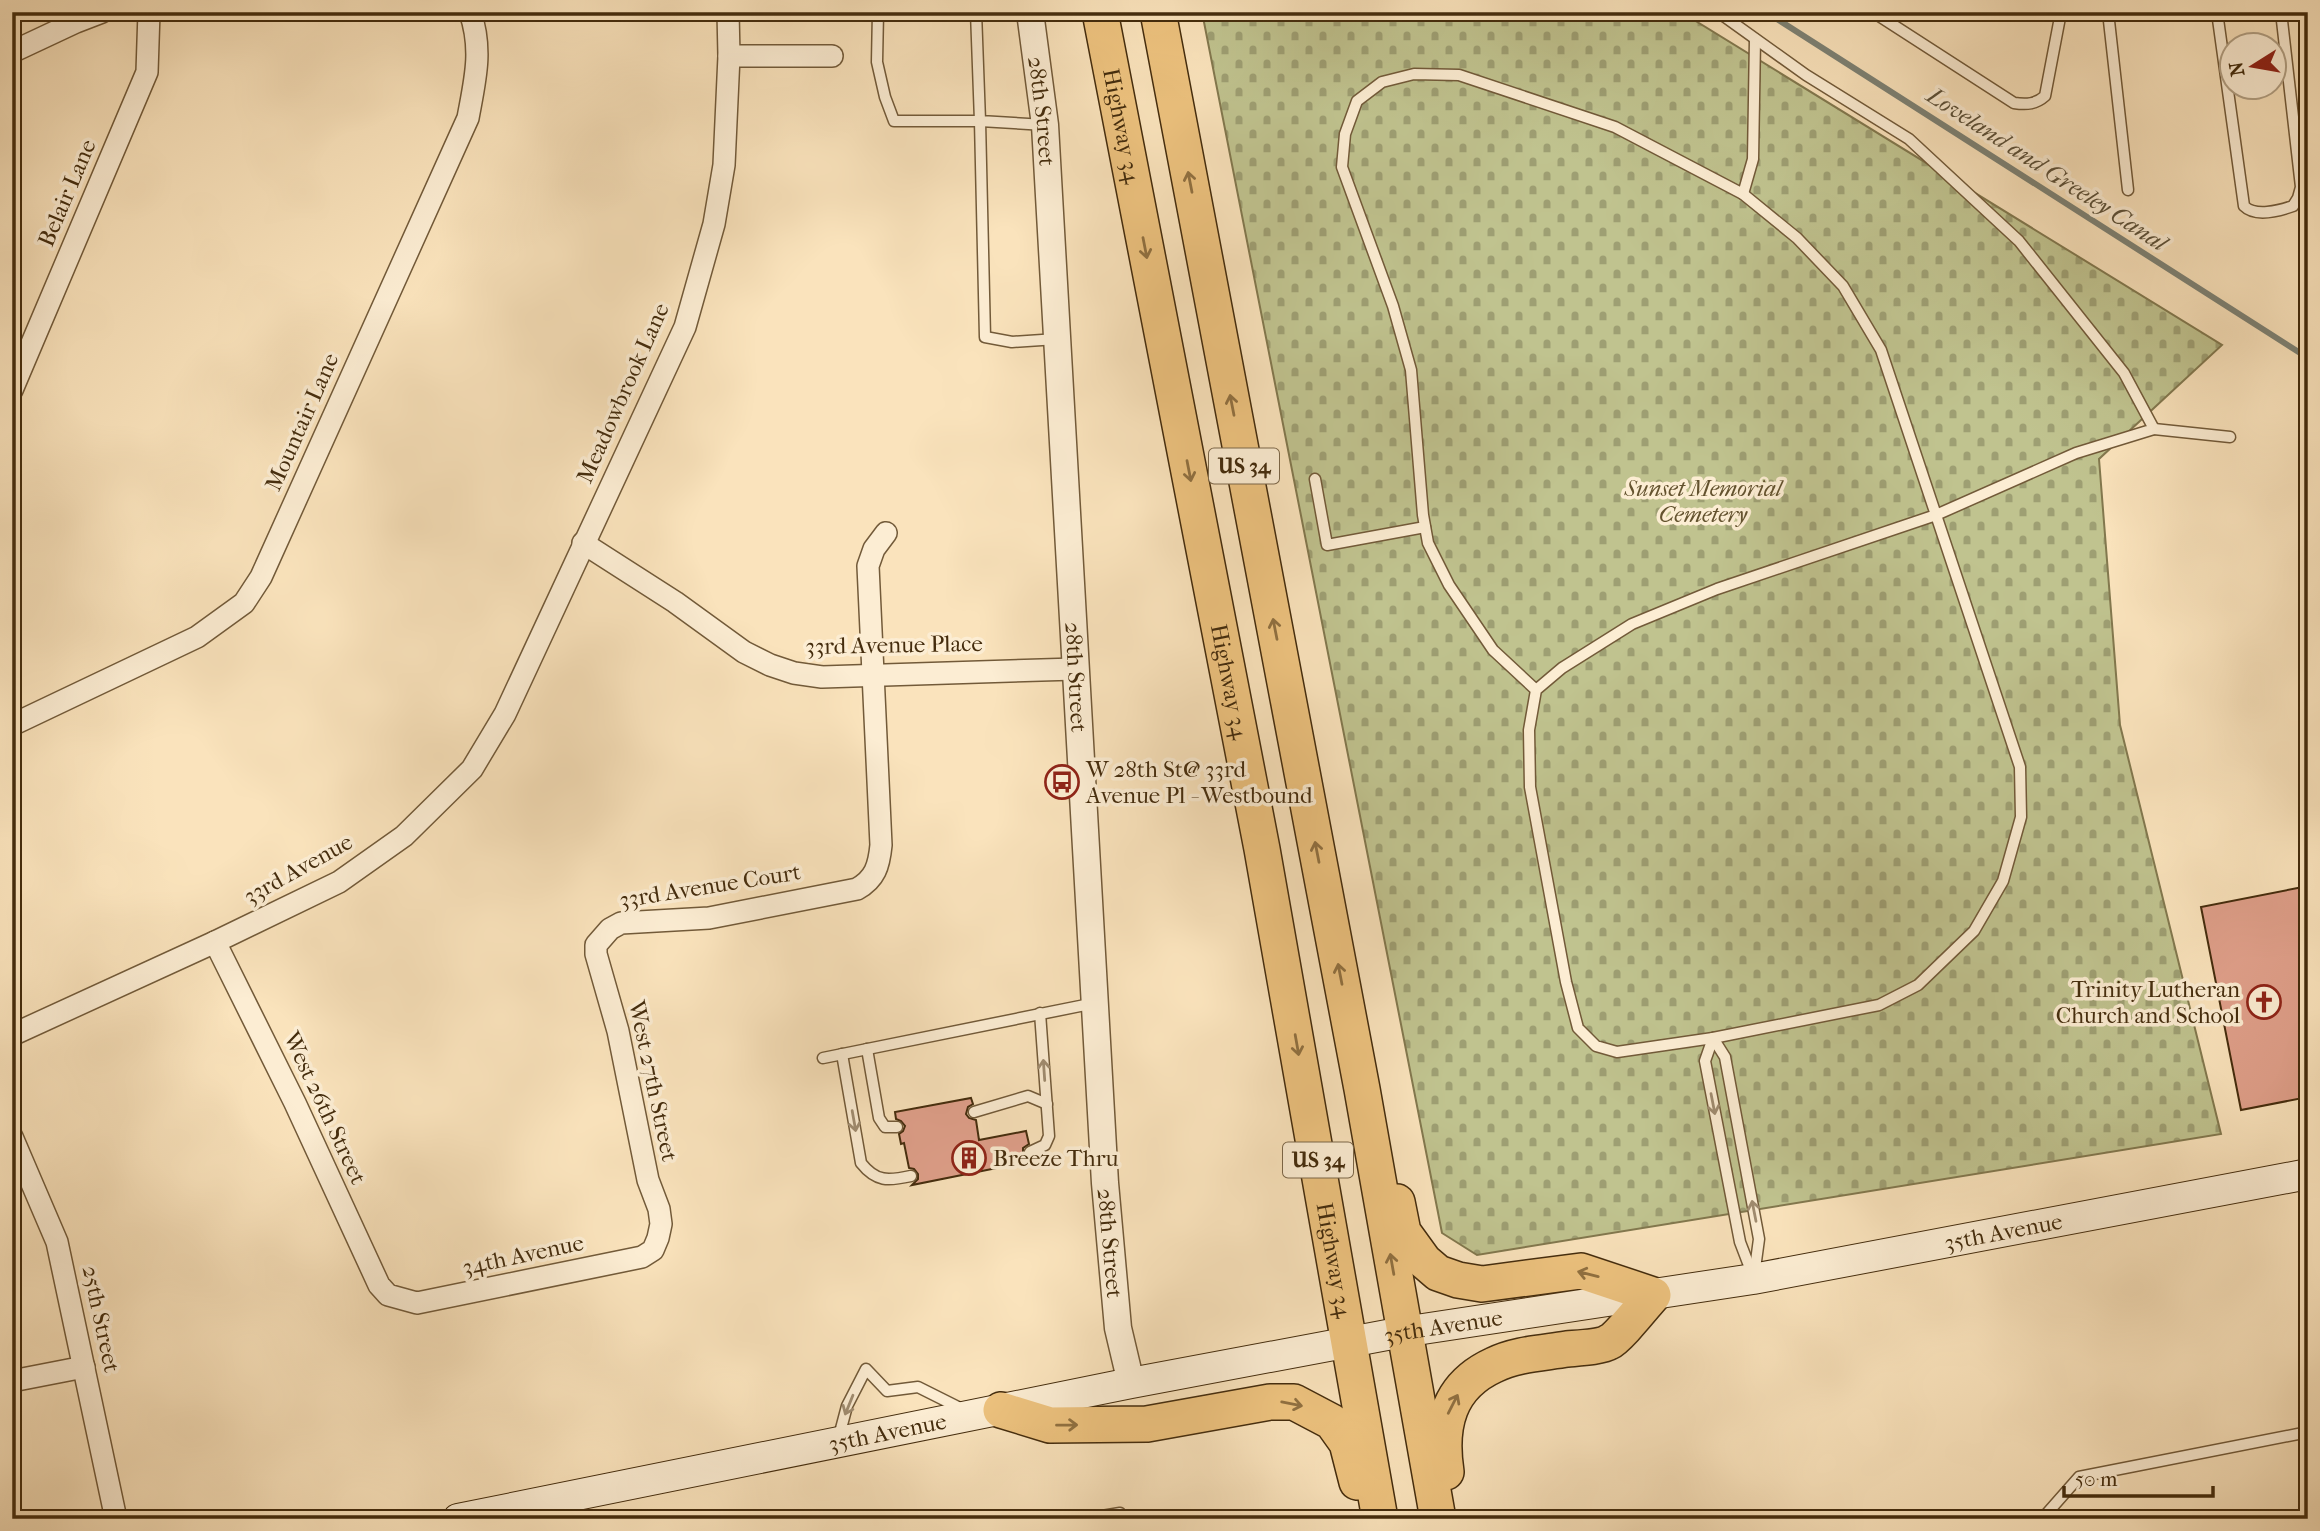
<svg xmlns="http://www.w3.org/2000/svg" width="2320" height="1531" font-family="'IM FELL French Canon',serif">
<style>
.cemetery{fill:url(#cemetery-stones);stroke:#82784e;stroke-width:2}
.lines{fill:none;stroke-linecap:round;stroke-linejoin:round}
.stream{stroke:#7d8275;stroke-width:6}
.building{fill:#e0a08b;stroke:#442c0d;stroke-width:2}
.service-casing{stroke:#725a39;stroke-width:13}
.minor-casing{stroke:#725a39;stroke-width:24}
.tertiary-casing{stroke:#725a39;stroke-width:29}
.secondary-casing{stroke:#442c0d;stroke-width:32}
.trunk-casing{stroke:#442c0d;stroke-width:38}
.service{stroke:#fcedd3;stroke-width:10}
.minor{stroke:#fcedd3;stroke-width:21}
.tertiary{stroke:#fcedd3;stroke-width:26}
.secondary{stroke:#fcedd3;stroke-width:30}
.trunk{stroke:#edc27e;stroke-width:35}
.oneway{stroke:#907040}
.oneway2{stroke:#a08c70}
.labels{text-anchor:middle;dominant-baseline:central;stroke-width:7;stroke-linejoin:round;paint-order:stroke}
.shield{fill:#fcedd3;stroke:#7b6648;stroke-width:2}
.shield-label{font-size:21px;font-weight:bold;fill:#442c0d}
.street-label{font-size:23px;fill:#442c0d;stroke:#fcedd3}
.park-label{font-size:23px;font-style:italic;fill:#63522e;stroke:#fcedd3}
.poi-label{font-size:23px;fill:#442c0d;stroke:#fcedd3;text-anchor:start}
.water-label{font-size:24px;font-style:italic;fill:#5c5038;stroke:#fcedd3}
</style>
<defs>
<pattern id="cemetery-stones" width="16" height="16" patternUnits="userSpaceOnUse" patternTransform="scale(1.75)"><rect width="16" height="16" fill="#c0c38f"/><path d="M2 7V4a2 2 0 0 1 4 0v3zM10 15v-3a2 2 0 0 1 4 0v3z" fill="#9e9f73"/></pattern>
</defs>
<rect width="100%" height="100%" fill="#fae3bc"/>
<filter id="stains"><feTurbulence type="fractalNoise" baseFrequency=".00286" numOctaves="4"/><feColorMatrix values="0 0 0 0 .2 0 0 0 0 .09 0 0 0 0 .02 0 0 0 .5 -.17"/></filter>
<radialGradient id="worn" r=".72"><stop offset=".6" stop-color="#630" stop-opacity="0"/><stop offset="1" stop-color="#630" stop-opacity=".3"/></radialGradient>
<polygon class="cemetery" points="1202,12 1681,12 2222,345 2099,459 2120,725 2221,1134 1477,1255 1442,1233"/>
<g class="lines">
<polyline class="stream" points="1766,12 2308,358"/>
</g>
<g class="building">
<polygon points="2308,886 2308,1097 2241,1110 2201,907"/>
<polygon points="971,1098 973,1104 968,1107 966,1114 969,1118 976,1120 979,1140 1026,1131 1029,1144 1023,1148 1023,1155 1032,1161 912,1185 918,1179 918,1174 914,1169 909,1168 904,1143 901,1144 899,1134 903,1131 905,1126 901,1121 896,1119 895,1112"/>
</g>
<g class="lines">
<g class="service-casing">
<g id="service">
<polyline points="878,12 877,62 885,97 894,121 980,121 985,337 1012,342 1057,339"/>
<polyline points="976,12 980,121 1045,125"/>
<path d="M1873 12 2014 103C2027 105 2036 104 2045 96L2061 12"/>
<polyline points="2108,12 2128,190"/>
<path d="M2217 12 2244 206C2255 217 2279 211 2293 206L2298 198 2301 187 2281 12"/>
<polyline points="1743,194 1753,159 1755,39"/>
<polyline points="2154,429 2230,437"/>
<polyline points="1315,479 1327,545 1425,527"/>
<polyline points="1536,690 1493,650 1449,585 1428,543 1423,515 1411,370 1393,306 1342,167 1345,134 1357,101 1382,82 1414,74 1459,75 1615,127 1743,194 1797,238 1843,286 1881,350 2020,767 2021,817 2003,881 1974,931 1918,985 1879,1005 1713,1038 1617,1052 1596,1046 1578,1028 1566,982 1530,787 1529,730 1536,690 1562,668 1632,624 1717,589 1936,515 2076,453 2154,429 2124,373 2019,241 1909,139 1806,75 1718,12"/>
<polyline points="1713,1038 1705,1061 1740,1242 1753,1276"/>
<polyline points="1713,1038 1725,1057 1759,1239 1754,1276"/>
<polyline points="867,1049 879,1118 885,1127 897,1127"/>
<path d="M842 1054 861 1163C876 1182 888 1181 911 1176"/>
<polyline points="823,1058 1095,1003"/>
<polyline points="974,1112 1028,1096 1047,1104"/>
<polyline points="1030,1152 1045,1145 1049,1136 1040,1013"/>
<polyline points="838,1440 847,1406 866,1369 887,1391 918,1387 964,1410"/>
<polyline points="1084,1519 1120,1513 1123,1519"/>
<polyline points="2042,1519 2079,1477 2308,1432"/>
</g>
</g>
<g class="minor-casing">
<g id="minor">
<polyline points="12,52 76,22 102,12"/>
<polyline points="729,56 832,56"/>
<polyline points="12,390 147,72 149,12"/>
<polyline points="583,543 675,602 744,652 770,665 794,673 822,677 1075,669"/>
<path d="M12 725 197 637 244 603 261 577 468 118C475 80 483 50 470 12"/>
<path d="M215 942 295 1103 379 1285 388 1295 417 1303 642 1257 653 1250 658 1238 661 1224 659 1209 648 1180 618 1031 596 954V945L610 929 621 923 709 918 857 889C875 879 879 866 881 845L868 566 874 549 886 533"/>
<polyline points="12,1035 215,942 339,882 404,836 472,769 505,714 685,327 714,224 724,165 729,56 728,12"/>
<polyline points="12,1137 57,1242 116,1519"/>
<polyline points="12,1381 84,1367"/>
</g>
</g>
<g class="tertiary-casing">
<g id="tertiary">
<path id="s1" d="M1030 12 1045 125 1105 1183 1118 1328 1131 1383"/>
</g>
</g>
<g class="secondary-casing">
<g id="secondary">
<path id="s2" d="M458 1519 1131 1383 1403 1332 1753 1279 2308 1174"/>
</g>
</g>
<g class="trunk-casing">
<g id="trunk">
<path id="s3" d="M1100 12 1262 849 1380 1519"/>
<polyline points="1158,12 1362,1089 1438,1519"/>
<path d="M1397 1202 1403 1232 1424 1261 1438 1273 1458 1280 1482 1284 1581 1271 1653 1295C1644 1305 1618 1338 1609 1342 1601 1347 1577 1348 1567 1349 1543 1353 1516 1354 1494 1365 1448 1386 1439 1426 1446 1472"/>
<polyline points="1001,1410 1050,1425 1147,1424 1270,1402 1294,1402 1332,1422 1347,1443 1357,1482"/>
</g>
</g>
<use href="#service" class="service"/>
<use href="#minor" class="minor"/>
<use href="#tertiary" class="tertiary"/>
<use href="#secondary" class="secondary"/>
<use href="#trunk" class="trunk"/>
</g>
<defs><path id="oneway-shaft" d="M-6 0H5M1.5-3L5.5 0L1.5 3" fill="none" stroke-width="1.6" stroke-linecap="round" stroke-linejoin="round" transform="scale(1.75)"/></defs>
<g class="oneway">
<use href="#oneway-shaft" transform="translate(1190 182) rotate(-101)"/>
<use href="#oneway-shaft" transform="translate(1145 248) rotate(79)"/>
<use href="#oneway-shaft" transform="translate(1232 405) rotate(-101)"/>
<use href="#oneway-shaft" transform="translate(1189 471) rotate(79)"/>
<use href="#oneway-shaft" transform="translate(1275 629) rotate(-101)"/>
<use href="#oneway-shaft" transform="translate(1317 852) rotate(-101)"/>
<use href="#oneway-shaft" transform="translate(1340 974) rotate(-101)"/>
<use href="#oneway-shaft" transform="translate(1297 1045) rotate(80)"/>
<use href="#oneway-shaft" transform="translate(1392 1264) rotate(-100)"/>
<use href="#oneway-shaft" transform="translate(1588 1274) rotate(-166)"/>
<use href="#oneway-shaft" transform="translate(1292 1404) rotate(11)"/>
<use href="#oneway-shaft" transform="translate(1453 1404) rotate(-63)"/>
<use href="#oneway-shaft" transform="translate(1067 1425) rotate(-1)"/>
</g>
<g class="oneway2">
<use href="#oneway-shaft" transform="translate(1044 1070) rotate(-94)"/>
<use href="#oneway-shaft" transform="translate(1713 1104) rotate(79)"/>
<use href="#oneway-shaft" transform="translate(854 1121) rotate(80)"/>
<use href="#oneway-shaft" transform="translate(1754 1211) rotate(-101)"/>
<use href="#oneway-shaft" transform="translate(849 1405) rotate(112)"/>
</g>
<defs>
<g id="bus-ring" transform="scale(1.75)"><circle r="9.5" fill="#fcedd3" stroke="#8f2418" stroke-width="1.5"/><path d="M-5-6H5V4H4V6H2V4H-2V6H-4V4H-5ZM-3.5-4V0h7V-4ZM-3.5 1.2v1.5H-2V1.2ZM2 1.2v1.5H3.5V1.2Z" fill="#8f2418"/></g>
<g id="church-ring" transform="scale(1.75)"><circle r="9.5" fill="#fcedd3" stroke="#8f2418" stroke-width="1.5"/><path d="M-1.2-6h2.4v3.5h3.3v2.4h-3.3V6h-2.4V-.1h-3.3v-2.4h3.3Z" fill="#8f2418"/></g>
<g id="building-ring" transform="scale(1.75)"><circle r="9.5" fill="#fcedd3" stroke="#8f2418" stroke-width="1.5"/><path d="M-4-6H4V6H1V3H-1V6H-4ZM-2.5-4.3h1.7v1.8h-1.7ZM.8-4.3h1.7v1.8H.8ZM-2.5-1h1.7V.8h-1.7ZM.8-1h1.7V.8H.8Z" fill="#8f2418"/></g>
</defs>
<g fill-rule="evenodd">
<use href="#bus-ring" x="1062" y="782"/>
<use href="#church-ring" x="2264" y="1002"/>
<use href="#building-ring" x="969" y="1158"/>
</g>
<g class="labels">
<g class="shield">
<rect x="1209" y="448.5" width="70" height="35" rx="5"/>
<rect x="1283" y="1142.5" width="70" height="35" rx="5"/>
</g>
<g class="shield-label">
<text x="1244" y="466">US 34</text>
<text x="1318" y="1160">US 34</text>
</g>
<g class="street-label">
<text stroke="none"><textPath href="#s1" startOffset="100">28th Street</textPath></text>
<text stroke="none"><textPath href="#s3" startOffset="116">Highway 34</textPath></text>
<text transform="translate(67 193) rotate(-67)">Belair Lane</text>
<text transform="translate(623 393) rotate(-66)">Meadowbrook Lane</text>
<text transform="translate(302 422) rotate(-66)">Mountair Lane</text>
<text transform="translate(894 645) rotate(-1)">33rd Avenue Place</text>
<text stroke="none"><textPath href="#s1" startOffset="667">28th Street</textPath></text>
<text stroke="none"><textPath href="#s3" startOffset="682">Highway 34</textPath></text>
<text transform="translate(298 869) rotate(-29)">33rd Avenue</text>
<text transform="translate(710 886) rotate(-9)">33rd Avenue Court</text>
<text transform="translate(653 1081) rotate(78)">West 27th Street</text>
<text transform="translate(325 1108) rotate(65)">West 26th Street</text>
<text stroke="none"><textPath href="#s2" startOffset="1572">35th Avenue</textPath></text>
<text stroke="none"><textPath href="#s1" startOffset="1234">28th Street</textPath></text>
<text transform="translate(523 1255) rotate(-12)">34th Avenue</text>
<text stroke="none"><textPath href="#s3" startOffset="1270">Highway 34</textPath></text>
<text transform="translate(101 1319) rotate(78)">25th Street</text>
<text stroke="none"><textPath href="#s2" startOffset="1004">35th Avenue</textPath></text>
<text stroke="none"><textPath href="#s2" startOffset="438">35th Avenue</textPath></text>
</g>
<g class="park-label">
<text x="1703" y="488">Sunset Memorial<tspan x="1703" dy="26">Cemetery</tspan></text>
</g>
<g class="poi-label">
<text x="1086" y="769">W 28th St@ 33rd<tspan x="1086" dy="26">Avenue Pl - Westbound</tspan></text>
<text x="2240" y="989" text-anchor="end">Trinity Lutheran<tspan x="2240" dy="26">Church and School</tspan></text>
<text x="993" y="1158">Breeze Thru</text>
</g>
<g class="water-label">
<text transform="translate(2047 169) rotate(33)">Loveland and Greeley Canal</text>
</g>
</g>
<rect width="2320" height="1531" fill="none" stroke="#fae3bc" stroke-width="42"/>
<rect x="14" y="14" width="2292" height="1503" fill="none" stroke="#442c0d" stroke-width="3.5"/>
<rect x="21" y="21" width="2278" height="1489" fill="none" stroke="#442c0d" stroke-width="2"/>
<g transform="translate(2253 66) rotate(259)"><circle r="33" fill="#fcedd3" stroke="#b2a084" stroke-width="2"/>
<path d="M0-5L12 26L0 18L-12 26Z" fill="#8f2418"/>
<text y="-10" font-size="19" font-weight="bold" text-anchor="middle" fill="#442c0d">N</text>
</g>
<path d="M2064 1486v10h149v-10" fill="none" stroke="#442c0d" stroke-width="3.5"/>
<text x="2075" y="1486" font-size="21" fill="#442c0d" stroke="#fcedd3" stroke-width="5" paint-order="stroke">50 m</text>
<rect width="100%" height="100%" filter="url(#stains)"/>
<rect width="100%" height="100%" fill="url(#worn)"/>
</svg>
